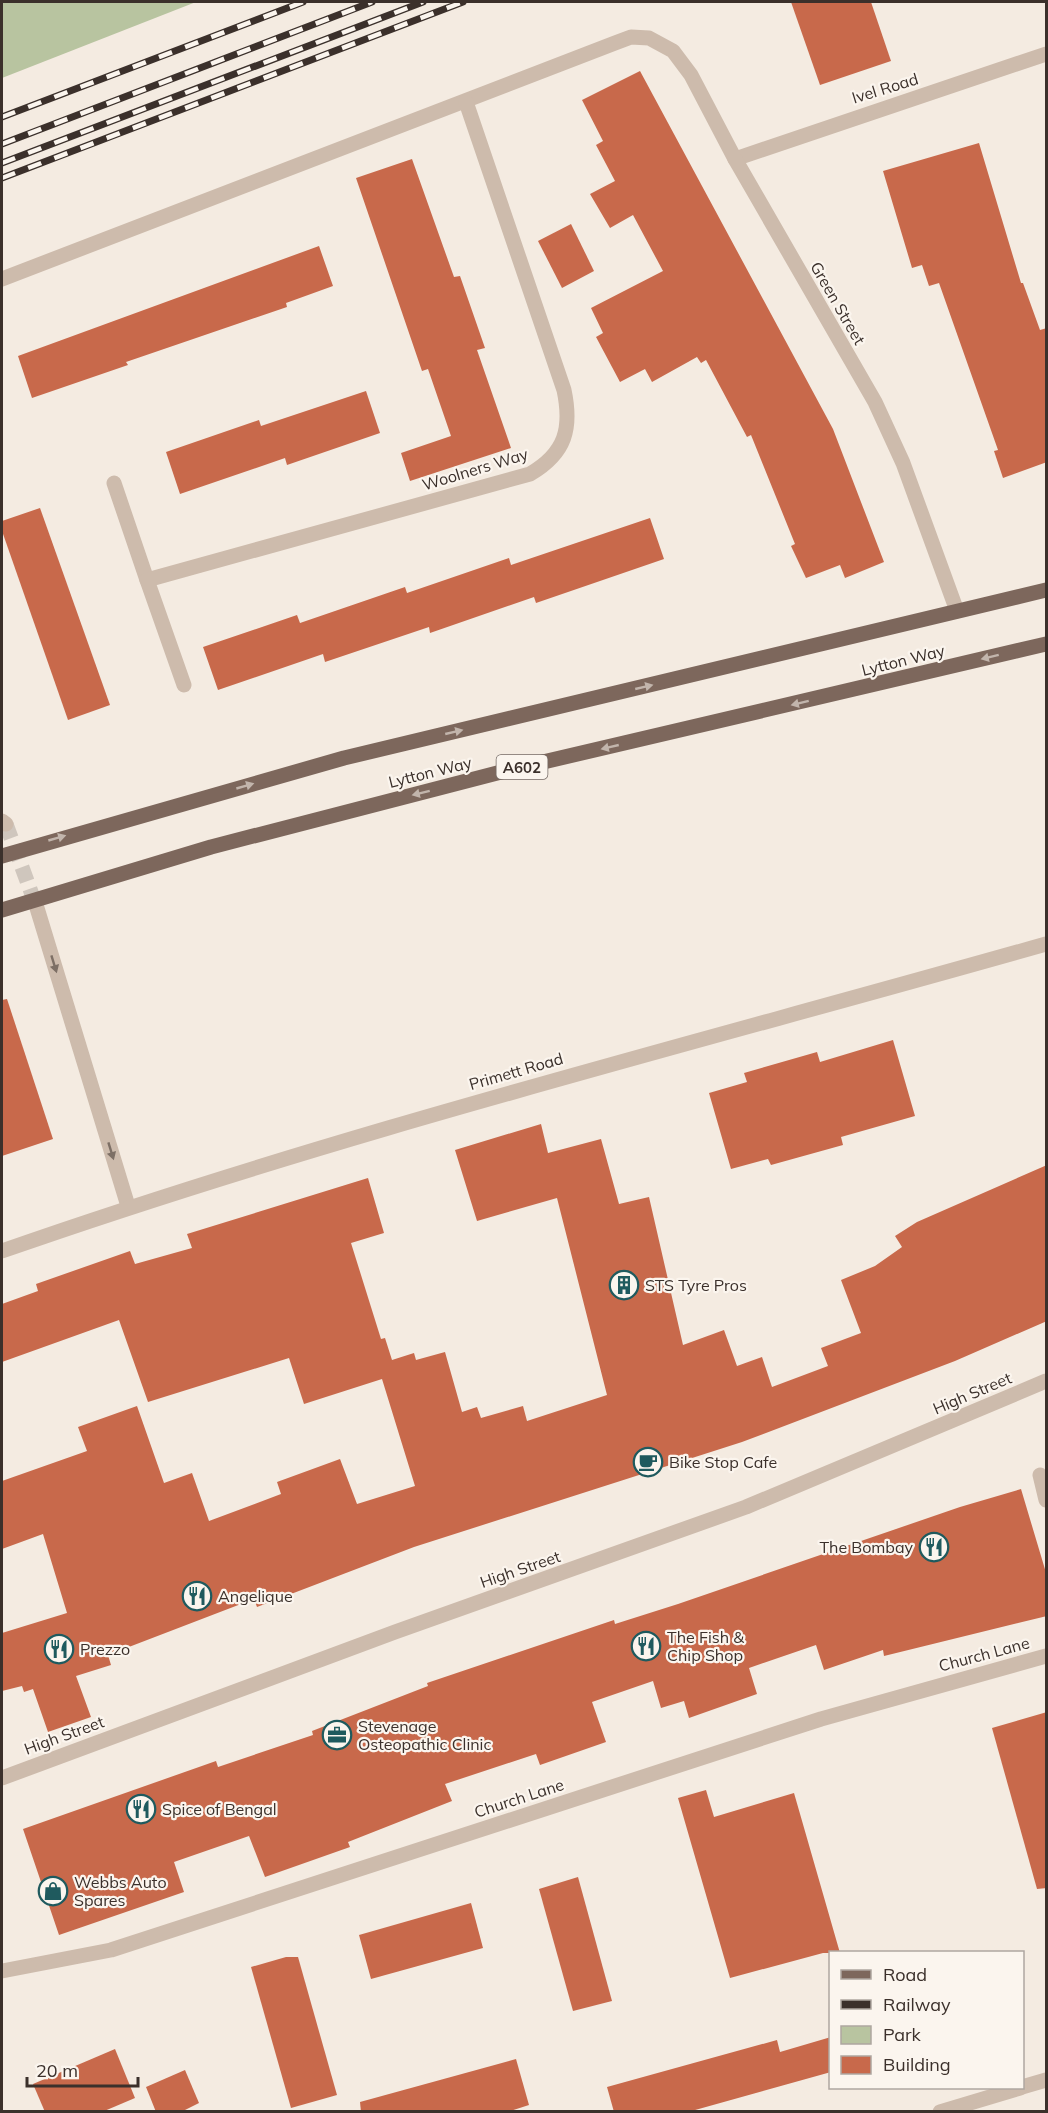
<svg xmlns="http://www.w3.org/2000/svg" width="1048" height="2113" font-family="Mulish,sans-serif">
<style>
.green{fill:#b8c4a0}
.building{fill:#c8694b}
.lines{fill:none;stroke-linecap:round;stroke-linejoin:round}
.minor-tunnel{stroke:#cfc6bd;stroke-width:15;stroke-dasharray:15 8;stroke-linecap:butt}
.pedestrian{stroke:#cdbbac;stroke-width:15}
.minor{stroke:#cdbbac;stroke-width:15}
.tertiary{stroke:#cdbbac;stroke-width:15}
.primary{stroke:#7d675c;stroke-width:15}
.rail-casing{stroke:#3b302b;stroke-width:7}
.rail{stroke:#fbf5ee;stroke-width:4.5;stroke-dasharray:14;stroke-linecap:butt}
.oneway{fill:#c2b5ac}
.oneway2{fill:#7d6f65}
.labels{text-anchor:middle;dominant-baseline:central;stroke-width:4.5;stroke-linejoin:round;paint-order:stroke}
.shield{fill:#fbf5ee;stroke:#756b66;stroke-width:1.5}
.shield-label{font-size:15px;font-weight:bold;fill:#3b302b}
.street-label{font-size:16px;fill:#3b302b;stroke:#fbf5ee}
.poi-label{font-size:16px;fill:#3b302b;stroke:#fbf5ee;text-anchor:start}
</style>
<rect width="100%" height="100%" fill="#f4ebe1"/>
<polygon class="green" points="2,2 196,2 2,78"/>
<g class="building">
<polygon points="791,2 871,2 891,61 820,85"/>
<polygon points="640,71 833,429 884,562 845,578 840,565 806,578 791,546 795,544 751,435 747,437 706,360 701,363 697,357 652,382 645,369 620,382 596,337 603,333 591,308 663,271 633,215 610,228 590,194 615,181 596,145 603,141 582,100"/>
<polygon points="979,143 1021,283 1023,283 1040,330 1047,328 1047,462 1003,478 994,451 998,450 939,283 929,286 922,265 912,268 883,171"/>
<polygon points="412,159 454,277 460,276 485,348 477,350 511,448 410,481 401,453 451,436 428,369 422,371 356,178"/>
<polygon points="571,224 594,271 562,288 538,241"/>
<polygon points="319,246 333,286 286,303 287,307 126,362 128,365 32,398 18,356"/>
<polygon points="366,391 380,433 287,465 285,458 180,494 166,452 259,420 261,426"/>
<polygon points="40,508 110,705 68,720 2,531 2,521"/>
<polygon points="650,518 664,559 536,603 534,597 430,633 429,627 325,662 323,654 218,690 203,647 297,615 300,623 405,587 407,593 509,558 511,565"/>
<polygon points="7,999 53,1139 2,1156 2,1000"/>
<polygon points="893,1040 915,1116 841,1137 843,1145 771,1165 768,1159 731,1169 709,1093 747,1082 744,1073 817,1052 820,1062"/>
<polygon points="541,1124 548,1153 601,1139 619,1204 649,1197 683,1345 724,1330 737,1366 762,1357 772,1387 828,1366 821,1348 861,1333 841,1280 875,1266 902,1247 895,1236 917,1222 1047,1165 1047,1321 955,1361 742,1442 414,1547 257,1607 254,1599 108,1655 111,1665 76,1676 91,1717 48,1732 33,1689 24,1692 22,1686 2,1691 2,1633 67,1613 43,1534 2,1549 2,1481 87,1451 78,1427 137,1406 164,1483 192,1473 209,1521 281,1494 277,1482 340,1459 357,1504 415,1486 382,1379 304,1404 289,1358 148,1402 119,1320 2,1362 2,1304 38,1291 36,1284 130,1251 135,1264 192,1248 187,1234 368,1178 384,1233 351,1243 381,1339 385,1338 392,1360 414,1353 416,1360 445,1352 462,1412 477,1407 481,1418 523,1406 527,1421 607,1395 557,1198 477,1221 455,1150"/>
<polygon points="1021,1489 1047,1576 1047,1616 884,1656 883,1650 824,1670 816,1645 749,1668 757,1694 689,1718 684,1701 661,1708 653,1681 592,1702 606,1742 540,1765 536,1754 445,1784 452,1801 348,1842 350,1847 265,1877 249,1836 174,1862 184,1892 59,1935 23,1829 216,1761 218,1767 313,1735 312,1731 428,1686 427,1683 614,1620 615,1624 678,1604 960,1507"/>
<polygon points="1047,1712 1047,1888 1037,1889 992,1728"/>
<polygon points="706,1790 714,1817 794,1793 840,1953 823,1953 730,1978 678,1798"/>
<polygon points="578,1877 612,2001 573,2011 539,1889"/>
<polygon points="471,1903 483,1948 371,1979 359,1935"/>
<polygon points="286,1957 298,1957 337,2095 291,2108 251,1967"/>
<polygon points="831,2037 831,2072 688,2112 614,2112 607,2087 777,2040 780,2052"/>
<polygon points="115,2049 135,2098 102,2112 45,2112 33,2084"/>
<polygon points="516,2059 529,2105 507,2112 361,2112 360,2102"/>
<polygon points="185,2070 199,2103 181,2112 156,2112 146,2087"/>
</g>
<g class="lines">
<polyline class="minor-tunnel" points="6,824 37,908"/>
<polyline class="pedestrian" points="1040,1475 1046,1500"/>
<g class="minor">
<polyline points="735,159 1046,54"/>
<polyline points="2,279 615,43 631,37 649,38 673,51 691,75 735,159 875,402 903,463 957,611"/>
<polyline points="114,483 147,580"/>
<path d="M184 685 147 580 530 474C566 453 572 428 564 390L466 102"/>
<polyline points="2,821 6,824"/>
<polyline points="37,908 128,1206"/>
<path d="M2 1251C345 1131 697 1043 1046 944"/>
<polyline points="2,1971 111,1950 821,1719 1046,1656"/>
<polyline points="1022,2087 1046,2080"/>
<polyline points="940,2112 1020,2088"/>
</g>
<polyline class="tertiary" points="2,1778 395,1632 746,1507 1046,1381"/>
<g class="primary">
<polyline points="2,856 344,758 1046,590"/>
<polyline points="2,910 211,847 505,771 1046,644"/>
</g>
<g class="rail-casing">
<g id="rail">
<polyline points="2,117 303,2"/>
<polyline points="2,144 372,2"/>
<polyline points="2,163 423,2"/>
<polyline points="2,178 463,2"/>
</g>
</g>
<use href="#rail" class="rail"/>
</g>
<defs><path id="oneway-solid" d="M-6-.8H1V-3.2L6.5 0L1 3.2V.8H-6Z" transform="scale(1.5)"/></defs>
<g class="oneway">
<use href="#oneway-solid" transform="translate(990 657) rotate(166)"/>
<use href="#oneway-solid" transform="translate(644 687) rotate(-13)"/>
<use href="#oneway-solid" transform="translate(800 703) rotate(166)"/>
<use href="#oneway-solid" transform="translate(454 732) rotate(-13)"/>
<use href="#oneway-solid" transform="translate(610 747) rotate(167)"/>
<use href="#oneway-solid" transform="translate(245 786) rotate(-16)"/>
<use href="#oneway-solid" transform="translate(421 793) rotate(166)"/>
<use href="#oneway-solid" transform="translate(57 838) rotate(-16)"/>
</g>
<g class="oneway2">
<use href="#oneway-solid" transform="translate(54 964) rotate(73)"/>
<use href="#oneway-solid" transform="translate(111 1151) rotate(73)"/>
</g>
<defs>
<g id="building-ring" transform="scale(1.5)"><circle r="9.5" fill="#fbf5ee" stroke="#1f5a5e" stroke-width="1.5"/><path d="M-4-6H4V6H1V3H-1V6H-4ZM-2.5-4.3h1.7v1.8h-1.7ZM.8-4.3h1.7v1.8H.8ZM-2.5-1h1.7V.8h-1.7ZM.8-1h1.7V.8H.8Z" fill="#1f5a5e"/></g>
<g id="cafe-ring" transform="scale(1.5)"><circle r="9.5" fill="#fbf5ee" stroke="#1f5a5e" stroke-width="1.5"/><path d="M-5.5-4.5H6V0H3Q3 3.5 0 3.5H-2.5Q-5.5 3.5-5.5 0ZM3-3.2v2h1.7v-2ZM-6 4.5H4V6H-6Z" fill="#1f5a5e"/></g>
<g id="restaurant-ring" transform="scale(1.5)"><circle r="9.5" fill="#fbf5ee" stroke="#1f5a5e" stroke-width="1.5"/><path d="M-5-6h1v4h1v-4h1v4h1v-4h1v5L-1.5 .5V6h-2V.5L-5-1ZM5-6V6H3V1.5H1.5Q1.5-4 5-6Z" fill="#1f5a5e"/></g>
<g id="office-ring" transform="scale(1.5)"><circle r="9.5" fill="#fbf5ee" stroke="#1f5a5e" stroke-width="1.5"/><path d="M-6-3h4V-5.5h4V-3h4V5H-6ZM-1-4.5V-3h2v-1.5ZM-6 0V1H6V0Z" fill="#1f5a5e"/></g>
<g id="shop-ring" transform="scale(1.5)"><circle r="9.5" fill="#fbf5ee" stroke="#1f5a5e" stroke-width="1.5"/><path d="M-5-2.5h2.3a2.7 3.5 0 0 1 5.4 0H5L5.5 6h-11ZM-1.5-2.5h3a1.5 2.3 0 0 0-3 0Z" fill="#1f5a5e"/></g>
</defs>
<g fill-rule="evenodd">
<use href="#building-ring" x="624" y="1285"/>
<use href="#cafe-ring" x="648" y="1462"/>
<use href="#restaurant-ring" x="934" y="1547"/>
<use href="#restaurant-ring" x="197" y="1596"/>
<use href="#restaurant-ring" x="646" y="1646"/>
<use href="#restaurant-ring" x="59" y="1649"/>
<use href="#office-ring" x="337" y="1735"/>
<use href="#restaurant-ring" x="141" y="1809"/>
<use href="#shop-ring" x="53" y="1891"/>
</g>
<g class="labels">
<rect class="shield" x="496.5" y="755" width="51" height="24" rx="4.5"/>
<g class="shield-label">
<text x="522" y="767">A602</text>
</g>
<g class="street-label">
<text transform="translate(885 88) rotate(-17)">Ivel Road</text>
<text transform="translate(838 303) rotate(60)">Green Street</text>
<text transform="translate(475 469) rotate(-17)">Woolners Way</text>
<text transform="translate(903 660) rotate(-14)">Lytton Way</text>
<text transform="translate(430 772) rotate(-14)">Lytton Way</text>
<text transform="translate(516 1071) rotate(-16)">Primett Road</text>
<text transform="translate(972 1393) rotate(-23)">High Street</text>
<text transform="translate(520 1569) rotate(-19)">High Street</text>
<text transform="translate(984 1654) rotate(-15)">Church Lane</text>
<text transform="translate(64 1735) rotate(-20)">High Street</text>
<text transform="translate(519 1798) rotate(-18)">Church Lane</text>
</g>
<g class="poi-label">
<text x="645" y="1285">STS Tyre Pros</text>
<text x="669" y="1462">Bike Stop Cafe</text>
<text x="913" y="1547" text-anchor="end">The Bombay</text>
<text x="218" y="1596">Angelique</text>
<text x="667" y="1637">The Fish &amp;<tspan x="667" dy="18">Chip Shop</tspan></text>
<text x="80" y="1649">Prezzo</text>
<text x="358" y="1726">Stevenage<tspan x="358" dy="18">Osteopathic Clinic</tspan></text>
<text x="162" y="1809">Spice of Bengal</text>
<text x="74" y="1882">Webbs Auto<tspan x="74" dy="18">Spares</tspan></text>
</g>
</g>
<rect width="1048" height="2113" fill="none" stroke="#3b302b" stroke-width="6"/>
<rect x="829" y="1951" width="195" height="138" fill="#fbf5ee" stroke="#aea6a0" stroke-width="1.5"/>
<rect x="841" y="1970" width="30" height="9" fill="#7d675c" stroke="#aea6a0" stroke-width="1.5"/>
<text x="883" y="1981" font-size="18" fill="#3b302b">Road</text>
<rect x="841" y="2000" width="30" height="9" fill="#3b302b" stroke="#aea6a0" stroke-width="1.5"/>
<text x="883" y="2011" font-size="18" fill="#3b302b">Railway</text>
<rect x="841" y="2026" width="30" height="18" fill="#b8c4a0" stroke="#aea6a0" stroke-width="1.5"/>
<text x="883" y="2041" font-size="18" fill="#3b302b">Park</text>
<rect x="841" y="2056" width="30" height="18" fill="#c8694b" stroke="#aea6a0" stroke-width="1.5"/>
<text x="883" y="2071" font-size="18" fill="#3b302b">Building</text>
<path d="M27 2077v9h111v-9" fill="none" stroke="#3b302b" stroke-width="3"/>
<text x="36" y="2077" font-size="18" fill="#3b302b" stroke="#fbf5ee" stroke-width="4.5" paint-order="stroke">20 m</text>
</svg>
